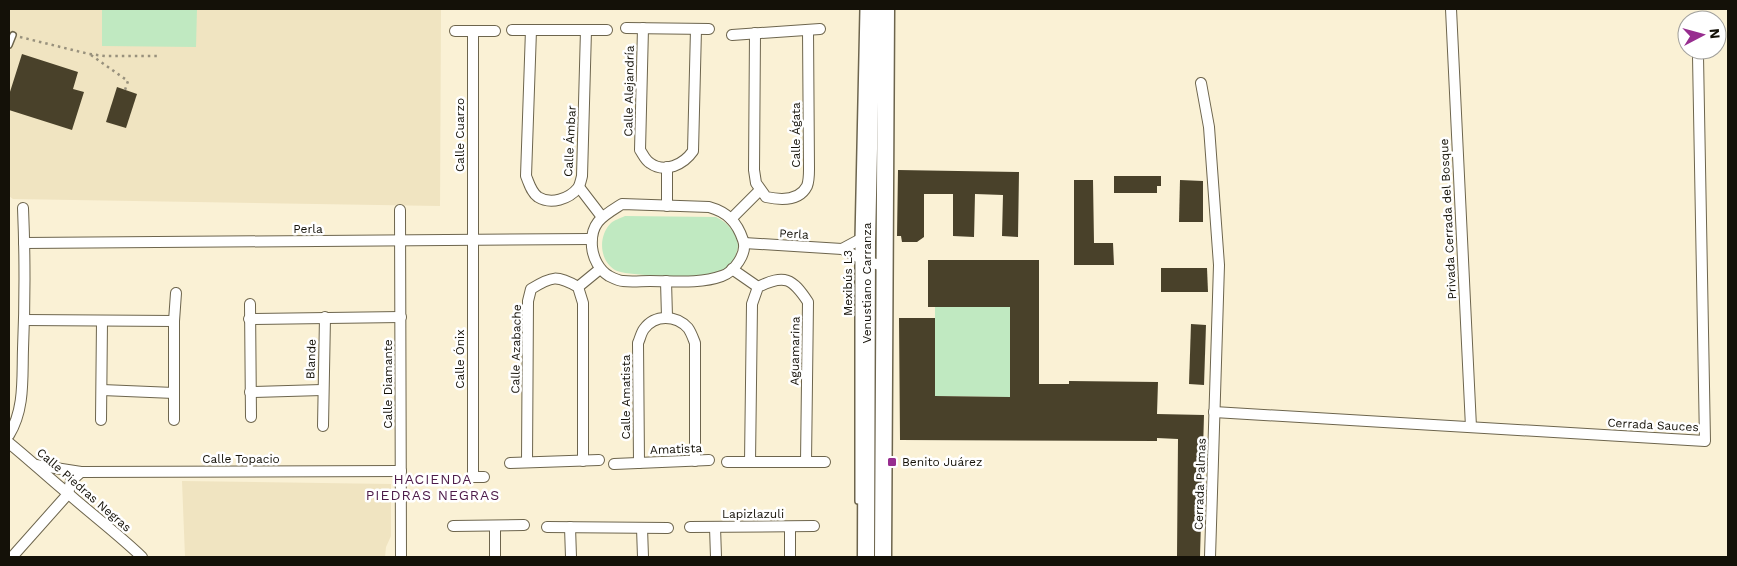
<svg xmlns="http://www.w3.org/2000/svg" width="1737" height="566" font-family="'Work Sans',sans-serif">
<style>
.built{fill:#f0e4c1}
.green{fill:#c0e9c1}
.building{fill:#49412a}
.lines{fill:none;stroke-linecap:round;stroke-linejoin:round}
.service-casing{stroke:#6d654d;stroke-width:8}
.minor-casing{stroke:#6d654d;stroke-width:12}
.primary-casing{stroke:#6d654d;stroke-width:19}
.path{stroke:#98917d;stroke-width:2.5;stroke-dasharray:2.5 4;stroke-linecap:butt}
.service{stroke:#fff;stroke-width:5}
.minor{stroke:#fff;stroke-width:10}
.primary{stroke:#fff;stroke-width:16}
.poi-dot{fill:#972d8f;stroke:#fff;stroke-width:2}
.labels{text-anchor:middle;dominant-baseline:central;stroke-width:5;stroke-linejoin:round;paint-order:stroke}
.street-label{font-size:12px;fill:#141108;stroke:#fff}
.poi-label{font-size:12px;fill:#141108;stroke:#fff;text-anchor:start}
.neighbourhood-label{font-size:14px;letter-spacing:1px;fill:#4d1b49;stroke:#fff}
</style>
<rect width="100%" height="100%" fill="#faf1d5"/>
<g class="built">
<polygon points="9,9 441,9 440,206 13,199 9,196"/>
<polygon points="182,481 391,484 391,536 386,547 385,557 185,557"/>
</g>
<g class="green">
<polygon points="102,9 197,9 196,47 102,46"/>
<path d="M625 216 716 217C727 222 737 233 738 245 738 252 732 265 727 269 723 272 714 275 709 276 696 278 623 276 615 270 599 260 598 236 611 223 614 220 621 218 625 216Z"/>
<polygon points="935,307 1010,307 1010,397 935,396"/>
</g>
<g class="building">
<polygon points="22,54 78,72 73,89 84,92 72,130 9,110 9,95"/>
<polygon points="117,87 137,94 126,128 106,122"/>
<polygon points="898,170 1019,172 1018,237 1002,236 1003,195 975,194 974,237 953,236 953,194 924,194 924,237 917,242 902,242 901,236 897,236"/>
<polygon points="1114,176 1161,176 1161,186 1157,186 1157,193 1114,193"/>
<polygon points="1074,180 1093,180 1094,243 1113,243 1114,265 1074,265"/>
<polygon points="1180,180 1203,181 1203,222 1179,222"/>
<polygon points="928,260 1039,260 1039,384 1069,384 1069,381 1158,382 1157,414 1204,415 1200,557 1177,557 1178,439 1157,438 1157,441 900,440 899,318 935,318 935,396 1010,397 1010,307 928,307"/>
<polygon points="1161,268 1207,268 1208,292 1161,292"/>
<polygon points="1191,324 1206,325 1204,385 1189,384"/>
</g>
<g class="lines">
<g class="service-casing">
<g id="service">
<polyline points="9,45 13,35"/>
<polyline points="858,501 858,240 863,9"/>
</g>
</g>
<g class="minor-casing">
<g id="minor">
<polyline points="1451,9 1471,427"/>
<polyline points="626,28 709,29"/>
<path d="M643 28 640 150C643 154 645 160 650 163 665 174 684 164 693 151L696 29"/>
<polyline points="512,30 607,30"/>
<path d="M531 30 526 176C529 183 531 192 538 197 551 205 569 199 578 188 580 185 581 180 582 176L586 30"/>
<polyline points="455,31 495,31"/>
<polyline points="473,31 473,477 484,477"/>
<path d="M755 33 754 170 756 183 766 197C780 200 799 202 807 186 809 181 809 174 809 169L808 30"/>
<polyline points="732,35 820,29"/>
<polyline points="1201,83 1209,127 1219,265 1210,557"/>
<polyline points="579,187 602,217"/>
<path d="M622 204 709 207C727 212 737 222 743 240 748 253 734 272 722 276 700 284 673 281 650 281 641 281 632 282 623 281 619 281 613 278 609 276 599 270 593 258 592 247 590 222 603 216 622 204Z"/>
<polyline points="667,206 667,167"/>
<polyline points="400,210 401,557"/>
<polyline points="731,219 760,190"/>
<polyline points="24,243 591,239"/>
<polyline points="744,243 842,249 866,261 883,266"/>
<polyline points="842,249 870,234"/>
<polyline points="732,269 758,287"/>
<polyline points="666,281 667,317"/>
<polyline points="578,287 600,269"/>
<polyline points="250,304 251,417"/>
<polyline points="249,319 401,317"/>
<polyline points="24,320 174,321"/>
<polyline points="102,390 174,393"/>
<polyline points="250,392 322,390"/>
<polyline points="1214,412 1705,441 1698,56"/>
<polyline points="101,420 102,321"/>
<polyline points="174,420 174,321 176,293"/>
<polyline points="323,426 325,317"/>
<path d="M9 435C25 409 22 378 23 349 25 302 25 255 23 208"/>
<path d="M9 443C30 460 50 479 71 496 94 516 119 535 142 557"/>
<path d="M527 462 528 301 531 289C552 276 557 275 578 287L583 303V461"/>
<polyline points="727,462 825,462"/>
<path d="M750 462 752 304 758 287C785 274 792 278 808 302L806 462"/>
<polyline points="510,463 599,460"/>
<path d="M639 463 638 343C640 339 641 333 644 329 655 314 676 315 688 328 691 332 693 338 695 343V461"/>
<polyline points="614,464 709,460"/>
<polyline points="36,465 81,472 401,471"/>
<polyline points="453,526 524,525"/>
<polyline points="495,526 495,557"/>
<polyline points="547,527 668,528"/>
<polyline points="570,527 571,557"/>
<polyline points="690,527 814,526"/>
<polyline points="715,527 716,557"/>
<polyline points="790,527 790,557"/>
<polyline points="642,528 643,557"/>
<polyline points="12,557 68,494 71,481 81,472"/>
</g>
</g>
<g class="primary-casing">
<g id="primary">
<polyline points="866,557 867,242 872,9"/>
<polyline points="883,557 886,9"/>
</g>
</g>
<g class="path">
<polyline points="20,37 89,54 105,56 159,56"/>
<polyline points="91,55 128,81 125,90"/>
</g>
<use href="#service" class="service"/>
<use href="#minor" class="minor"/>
<use href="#primary" class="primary"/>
</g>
<rect class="poi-dot" x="887" y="457" width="10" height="10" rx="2.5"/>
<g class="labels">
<g class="street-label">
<text transform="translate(629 91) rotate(-89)">Calle Alejandría</text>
<text transform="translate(460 135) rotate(-90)">Calle Cuarzo</text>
<text transform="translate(796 135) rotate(-90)">Calle Ágata</text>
<text transform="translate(570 141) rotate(-87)">Calle Ámbar</text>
<text transform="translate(1448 219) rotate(-93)">Privada Cerrada del Bosque</text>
<text x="308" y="229">Perla</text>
<text transform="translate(794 234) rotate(3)">Perla</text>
<text transform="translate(848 283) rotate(-90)">Mexibús L3</text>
<text transform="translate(867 283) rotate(-90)">Venustiano Carranza</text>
<text transform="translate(516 349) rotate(-89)">Calle Azabache</text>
<text transform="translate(795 351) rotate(-89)">Aguamarina</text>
<text transform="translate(311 359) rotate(-88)">Blande</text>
<text transform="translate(460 359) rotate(-90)">Calle Ónix</text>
<text transform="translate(388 384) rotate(-90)">Calle Diamante</text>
<text transform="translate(626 397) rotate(-90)">Calle Amatista</text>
<text transform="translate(1653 425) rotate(3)">Cerrada Sauces</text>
<text transform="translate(676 449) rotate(-2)">Amatista</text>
<text x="241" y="459">Calle Topacio</text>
<text transform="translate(1200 484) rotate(-88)">Cerrada Palmas</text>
<text transform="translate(84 490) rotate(41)">Calle Piedras Negras</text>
<text x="753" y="514">Lapizlazuli</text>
</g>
<g class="poi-label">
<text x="902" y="462">Benito Juárez</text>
</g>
<g class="neighbourhood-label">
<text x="433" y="479">HACIENDA<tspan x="433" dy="16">PIEDRAS NEGRAS</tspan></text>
</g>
</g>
<rect width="1737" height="566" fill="none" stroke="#141108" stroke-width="20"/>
<g transform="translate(1702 35) rotate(84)"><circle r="24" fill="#ffffff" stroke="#a1a09c"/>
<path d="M0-4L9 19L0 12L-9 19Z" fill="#972d8f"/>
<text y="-8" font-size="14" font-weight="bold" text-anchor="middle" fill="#141108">N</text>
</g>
</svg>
